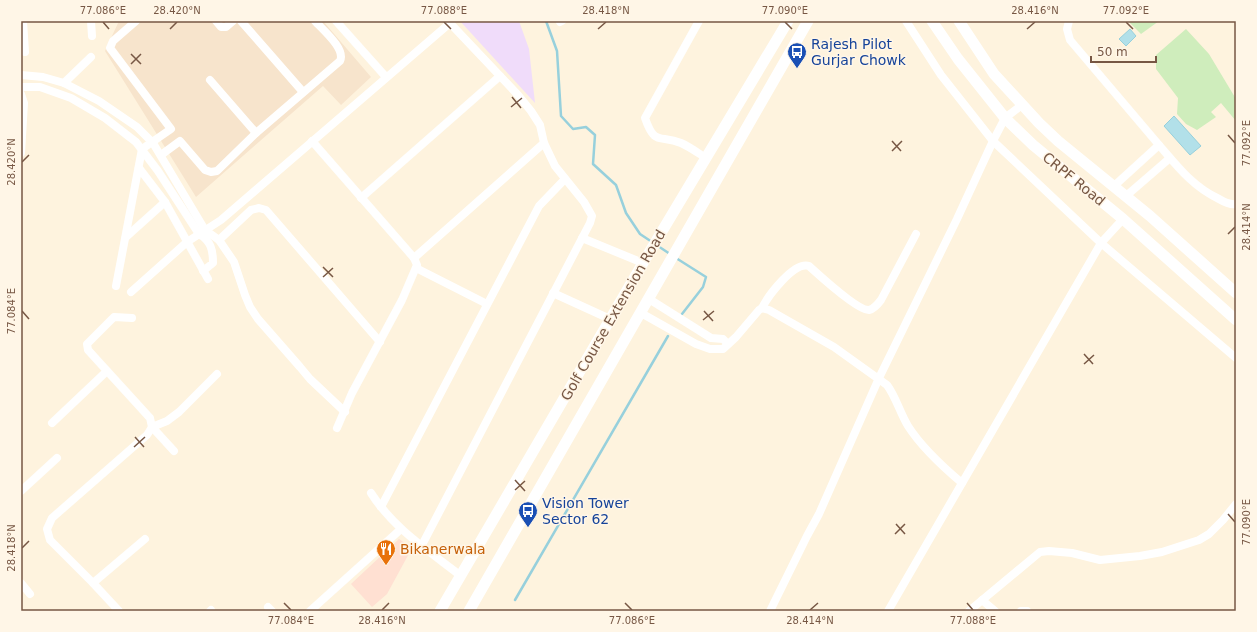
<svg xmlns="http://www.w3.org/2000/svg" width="1257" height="632" font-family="'DejaVu Sans',sans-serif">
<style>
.residential{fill:#f7e4cc}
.commercial{fill:#ffe0d2}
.education{fill:#f0dcfa}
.green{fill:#cfedbc}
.water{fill:#b2e0e9;stroke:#97d0dc}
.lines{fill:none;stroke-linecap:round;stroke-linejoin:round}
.stream{stroke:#97d0dc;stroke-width:2.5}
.street{stroke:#fff;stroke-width:8}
.secondary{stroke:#fff;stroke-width:11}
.ticks{fill:none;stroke:#775744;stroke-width:1.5}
.labels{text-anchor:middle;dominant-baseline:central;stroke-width:3;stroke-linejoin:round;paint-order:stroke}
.transit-label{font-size:14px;fill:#164399;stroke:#fff6e7;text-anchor:start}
.street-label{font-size:14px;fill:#775744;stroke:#fff6e7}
.food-label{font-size:14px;fill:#c56008;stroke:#fff6e7;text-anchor:start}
.neatline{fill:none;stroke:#775744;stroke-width:1.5}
.ticks-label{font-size:10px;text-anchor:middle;fill:#775744}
</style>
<rect width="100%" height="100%" fill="#fef3de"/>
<polygon class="residential" points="119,21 323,21 371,77 341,105 323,86 196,197 105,51"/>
<polygon class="commercial" points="399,539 412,548 387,594 372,607 351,584"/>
<polygon class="education" points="460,21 519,21 529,49 535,103"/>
<g class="green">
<polygon points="1128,21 1159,21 1141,34"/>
<polygon points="1186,29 1209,54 1236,99 1236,121 1221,103 1211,112 1216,117 1197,130 1186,124 1177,114 1178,98 1156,69 1156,55"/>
</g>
<g class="water">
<polygon points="1130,29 1136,36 1126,46 1119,39"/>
<polygon points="1174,116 1201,146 1190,155 1164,126"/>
</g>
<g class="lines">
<g class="stream">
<polyline points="546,21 557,51 561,116 573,129 586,127 595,135 593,164 616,185 626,213 640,234 652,242"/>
<polyline points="658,246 670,254"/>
<polyline points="676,258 706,277 703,287 682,314"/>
<polyline points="515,600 668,336"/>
</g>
<g class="street">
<polyline points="23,21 25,52"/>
<polyline points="91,21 92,36"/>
<polyline points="216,21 221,27 226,27 233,21"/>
<polyline points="241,21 303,92"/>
<polyline points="336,21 386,77"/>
<path d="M699 21 645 118C655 147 660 134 681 143 690 147 698 153 706 158"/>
<polyline points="906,21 941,75 993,141 1101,243 1236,358"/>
<polyline points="1069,21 1067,29 1070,40 1159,145 1114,186"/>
<polyline points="560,22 562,21"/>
<polyline points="21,75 43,77 64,83 99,101 137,127 153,143 205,230 219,240 234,262 245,295 250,307 258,319 300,367 310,379 345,412"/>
<polyline points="210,80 256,133"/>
<polyline points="64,83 91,57"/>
<path d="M21 87H40L71 98 105 118 136 142 158 171 199 234C211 241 213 250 213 263L203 271"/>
<polyline points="21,94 24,103 21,153"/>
<polyline points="312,141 414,258 417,265 402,300 352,393 337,428"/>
<path d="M1159 145C1177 166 1193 187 1219 199 1224 202 1230 205 1236 204"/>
<path d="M161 155 180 141 205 170 211 172 217 171 256 133 340 61C346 49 323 30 315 21"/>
<polyline points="139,168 165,202 208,279"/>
<polyline points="1126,196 1170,158"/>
<polyline points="361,198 500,76"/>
<polyline points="126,237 165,202"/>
<polyline points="582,238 643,263"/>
<polyline points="219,240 251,210 259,208 266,210 380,342"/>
<polyline points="414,258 544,143"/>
<polyline points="416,268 487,304"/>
<polyline points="116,286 142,149 171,129 110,48 113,41 136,21"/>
<polyline points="131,292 187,242 221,220 450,23"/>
<polyline points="553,293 610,319"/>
<polyline points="649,299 711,338 723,339 728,344"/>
<path d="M762 308C768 296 794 261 809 266 819 275 858 311 869 310 874 309 878 304 881 300L916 234"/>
<path d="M641 313 696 344 710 349H723L736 337 759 310 762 308 769 310 834 347 887 385C896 397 900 413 908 426 922 448 943 467 962 483"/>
<polyline points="52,423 107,371"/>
<polyline points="174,451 152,427 167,421 179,412 217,374"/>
<polyline points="21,491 57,458"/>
<path d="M371 493C393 528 429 551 461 576"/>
<polyline points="381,507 539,206 565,179"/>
<polyline points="422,545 590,223 592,216 584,202 555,166 544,143 540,125 531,111 518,95 448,21"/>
<polyline points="21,583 30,594"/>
<polyline points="93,583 145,539"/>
<polyline points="982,600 995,611"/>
<polyline points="268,607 272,611"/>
<polyline points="119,611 93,583 50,540 47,529 52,518 147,435 152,427 150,418 88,350 87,344 114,317 132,318"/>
<polyline points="210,611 211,610"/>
<polyline points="310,611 401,529"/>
<polyline points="770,611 807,536 819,514 879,378 957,219 993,141 1005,118 1022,105"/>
<polyline points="888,611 1101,243 1123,219"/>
<polyline points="969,611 1040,552 1049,551 1072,553 1100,560 1140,556 1162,552 1199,540 1209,534 1223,520 1236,504"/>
<polyline points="1021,611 1027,611"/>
</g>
<g class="secondary">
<polyline points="932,21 958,59 1005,118 1033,145 1123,219 1236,320"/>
<polyline points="959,21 994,74 1039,123 1058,141 1150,216 1236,293"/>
<polyline points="440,611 643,263 788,21"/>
<polyline points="469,611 808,21"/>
</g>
</g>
<path class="ticks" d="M103 22 109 29M444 22 451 29M785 22 792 29M1126 22 1133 29M170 29 177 22M598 29 606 22M1027 29 1035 22M131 54 141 64M131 64 141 54M512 97 521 108M511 107 522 98M1228 135 1235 143M892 141 901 151M892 151 902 141M22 162 29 155M1228 234 1235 227M323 267 333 277M323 277 333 268M22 311 29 319M704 311 713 321M703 320 714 311M1084 354 1093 364M1084 364 1094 355M135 437 144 447M134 447 145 437M515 480 525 491M515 490 525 481M1228 514 1235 522M896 524 905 534M895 534 905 524M22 548 29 541M284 603 291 610M625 603 632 610M967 603 973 610M382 610 389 603M810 610 818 603"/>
<defs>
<g id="bus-pin" transform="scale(1)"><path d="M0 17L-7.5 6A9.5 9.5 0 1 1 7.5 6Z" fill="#1a4fb4" stroke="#fff6e7"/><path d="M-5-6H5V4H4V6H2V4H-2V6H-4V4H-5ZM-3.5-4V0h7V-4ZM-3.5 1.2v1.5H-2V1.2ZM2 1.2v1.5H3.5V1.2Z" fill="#fff"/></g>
<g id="restaurant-pin" transform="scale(1)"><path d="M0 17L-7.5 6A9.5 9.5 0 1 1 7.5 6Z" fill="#e8710a" stroke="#fff6e7"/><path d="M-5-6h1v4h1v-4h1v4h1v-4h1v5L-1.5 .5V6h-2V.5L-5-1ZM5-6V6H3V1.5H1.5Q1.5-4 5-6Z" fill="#fff"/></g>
</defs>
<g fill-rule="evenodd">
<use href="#bus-pin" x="797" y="52"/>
<use href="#bus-pin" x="528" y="511"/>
<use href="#restaurant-pin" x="386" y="549"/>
</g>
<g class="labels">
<g class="transit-label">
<text x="811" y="44">Rajesh Pilot<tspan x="811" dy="16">Gurjar Chowk</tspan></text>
<text x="542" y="503">Vision Tower<tspan x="542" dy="16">Sector 62</tspan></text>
</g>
<g class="street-label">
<text transform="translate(1074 179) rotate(39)">CRPF Road</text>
<text transform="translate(613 315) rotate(-60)">Golf Course Extension Road</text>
</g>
<g class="food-label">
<text x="400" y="549">Bikanerwala</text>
</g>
</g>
<rect width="1257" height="632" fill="none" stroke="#fff6e7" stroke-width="44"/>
<path d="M1091 56v6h65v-6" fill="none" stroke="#775744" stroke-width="2"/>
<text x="1097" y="56" font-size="12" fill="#775744" stroke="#fff6e7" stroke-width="3" paint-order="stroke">50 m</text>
<rect x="22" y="22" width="1213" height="588" class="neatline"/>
<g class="ticks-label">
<text x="103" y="14">77.086°E</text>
<text x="177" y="14">28.420°N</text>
<text x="444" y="14">77.088°E</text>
<text x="606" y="14">28.418°N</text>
<text x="785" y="14">77.090°E</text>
<text x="1035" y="14">28.416°N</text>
<text x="1126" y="14">77.092°E</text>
<text transform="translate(1246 143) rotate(-90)" y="4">77.092°E</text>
<text transform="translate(11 162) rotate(-90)" y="4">28.420°N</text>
<text transform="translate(1246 227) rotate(-90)" y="4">28.414°N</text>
<text transform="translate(11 311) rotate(-90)" y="4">77.084°E</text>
<text transform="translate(1246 522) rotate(-90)" y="4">77.090°E</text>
<text transform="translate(11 548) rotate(-90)" y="4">28.418°N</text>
<text x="291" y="624">77.084°E</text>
<text x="382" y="624">28.416°N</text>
<text x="632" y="624">77.086°E</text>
<text x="810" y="624">28.414°N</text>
<text x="973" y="624">77.088°E</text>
</g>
</svg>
